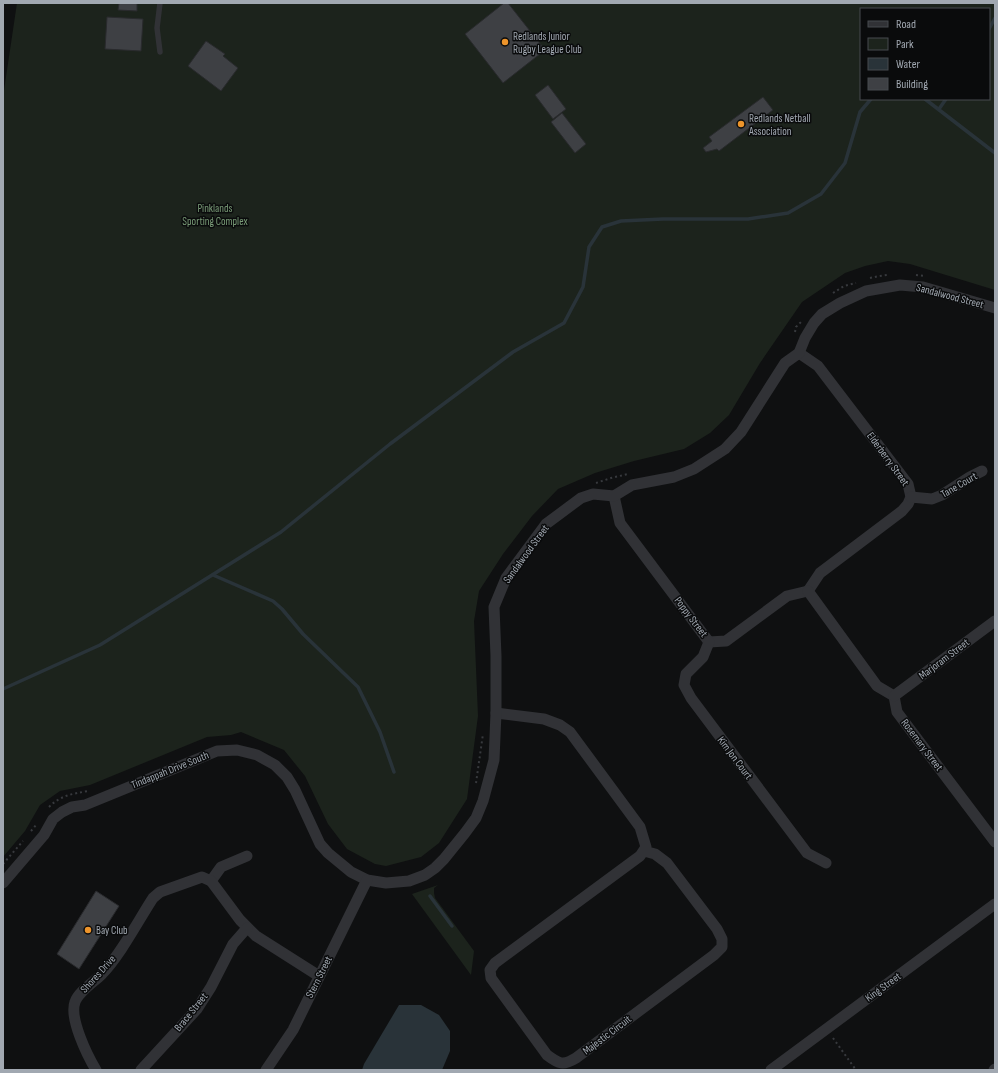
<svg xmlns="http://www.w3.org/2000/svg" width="998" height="1073" font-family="'Sofia Sans Condensed',sans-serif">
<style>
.green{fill:#1c231c;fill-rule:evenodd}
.water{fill:#293339}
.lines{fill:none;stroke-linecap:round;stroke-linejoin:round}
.stream{stroke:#293339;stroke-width:3.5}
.building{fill:#3e4044;stroke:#292a2d}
.path{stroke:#37393d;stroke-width:2;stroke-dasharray:2 3;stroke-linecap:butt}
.service{stroke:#313236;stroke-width:5.5}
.minor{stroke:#313236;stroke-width:11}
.poi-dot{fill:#ed942b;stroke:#0a0b0c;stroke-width:1.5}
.labels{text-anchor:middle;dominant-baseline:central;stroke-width:3;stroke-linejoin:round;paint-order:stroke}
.poi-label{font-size:11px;fill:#a1a8b1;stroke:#0a0b0c;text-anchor:start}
.park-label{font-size:11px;fill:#7a9c78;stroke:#0a0b0c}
.street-label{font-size:11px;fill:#a1a8b1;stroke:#0a0b0c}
</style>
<rect width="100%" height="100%" fill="#0f1011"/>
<g class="green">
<path d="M17 3H995V290L910 264 888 261 865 266 845 273 802 302 760 363 729 415 710 433 684 449 634 461 595 473 558 489 532 516 503 554 479 591 474 621 478 716 467 799 439 843 421 857 386 866 375 864 347 849 328 824 305 776 284 750 241 732 231 735 207 737 90 785 60 791 40 805 25 831 3 857V97ZM861 9H989V99H861Z"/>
<polygon points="438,885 434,888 434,893 435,898 474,951 471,975 412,894"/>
</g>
<polygon class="water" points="399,1005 421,1005 439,1015 450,1031 450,1051 442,1070 362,1070 364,1064"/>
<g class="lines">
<g class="stream">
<polyline points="989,29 995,18"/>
<polyline points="925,99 995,153"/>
<polyline points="939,109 946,99"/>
<polyline points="213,575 273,601 282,609 303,634 358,687 380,732 394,772"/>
<polyline points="3,689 100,645 281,532 390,444 513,352 564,323 583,287 589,247 602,227 621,221 663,219 748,219 788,213 821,194 845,163 860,112 871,99"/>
<polyline points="430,896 452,926"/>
</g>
</g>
<g class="building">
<polygon points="119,3 137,3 137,11 118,10"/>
<polygon points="504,3 508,3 545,50 503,83 465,34"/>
<polygon points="107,17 143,19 141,51 105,49"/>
<polygon points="206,41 225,54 223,56 238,68 221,91 188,66"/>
<polygon points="548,85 566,109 553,119 535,95"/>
<polygon points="763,97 773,110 719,151 717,149 706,152 703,148 712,141 709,137"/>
<polygon points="562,113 586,144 575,153 551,122"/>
<polygon points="96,891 119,906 79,969 57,954"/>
</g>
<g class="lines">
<g class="path">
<polyline points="916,275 925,276"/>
<polyline points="870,278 879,276 887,275"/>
<polyline points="833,293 844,286 856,283"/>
<polyline points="795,332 796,327 802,321"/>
<polyline points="596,483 611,478 628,474"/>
<polyline points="476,783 483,734"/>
<path d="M49 807C61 795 72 794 88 791"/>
<polyline points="31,831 37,824"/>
<polyline points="3,864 23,841"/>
<polyline points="833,1038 856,1070"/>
</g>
<polyline class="service" points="160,52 157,28 160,3"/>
<g class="minor">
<polyline points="799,353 818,366 908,484 911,497 908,504 902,511 820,573 808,591"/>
<polyline points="614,496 620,523 709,642 726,641 787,596 808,591"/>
<polyline points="911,497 932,499 942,495 970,477 982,471"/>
<polyline points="808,591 877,686 894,696 897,712 995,842"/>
<polyline points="709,642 703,657 686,674 684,685 691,698 807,853 826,863"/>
<polyline points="894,696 995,621"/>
<path d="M496 713 544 719 560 725 570 732 640 827 646 847 640 856 495 963 490 970 491 978 547 1055C559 1064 563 1066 576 1058L714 955 722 947V939L717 929 667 863 655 854 644 851"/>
<polyline points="211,881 221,867 247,856"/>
<polyline points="3,883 44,835 53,819 62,812 72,807 85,805 217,751 237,750 257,755 275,765 287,777 295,790 320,844 328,853 351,872 367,880 386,883 409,881 425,875 435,868 444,859 465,833 476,818 483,801 494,760 496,713 496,656 494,607 506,578 546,524 581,498 593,494 614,496 632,485 674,477 694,469 725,449 741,432 785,363 799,353 805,338 814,323 822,314 840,303 866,291 900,285 923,287 995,308"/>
<path d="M96 1070C87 1055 69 1018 75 1002 78 992 95 981 102 974 121 954 138 921 153 898L160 892 202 877 211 881 240 920 256 936 319 976"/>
<polyline points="141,1070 197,1009 211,987 233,944 247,928"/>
<polyline points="266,1070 293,1030 367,880"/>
<polyline points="771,1070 995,904"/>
<polyline points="994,1070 995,1069"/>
</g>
</g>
<g class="poi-dot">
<circle cx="505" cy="42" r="4"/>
<circle cx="741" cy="124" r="4"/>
<circle cx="88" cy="930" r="4"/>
</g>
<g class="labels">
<g class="poi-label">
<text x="513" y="36">Redlands Junior<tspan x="513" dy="13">Rugby League Club</tspan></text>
<text x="749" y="118">Redlands Netball<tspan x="749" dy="13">Association</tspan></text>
<text x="96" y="930">Bay Club</text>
</g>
<g class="park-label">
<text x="215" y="208">Pinklands<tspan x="215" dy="13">Sporting Complex</tspan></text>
</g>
<g class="street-label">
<text transform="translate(950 296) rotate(15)">Sandalwood Street</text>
<text transform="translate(888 459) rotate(54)">Elderberry Street</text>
<text transform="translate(959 485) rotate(-30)">Tane Court</text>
<text transform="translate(526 554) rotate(-54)">Sandalwood Street</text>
<text transform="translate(691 617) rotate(53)">Poppy Street</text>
<text transform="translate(944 659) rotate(-37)">Marjoram Street</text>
<text transform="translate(922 745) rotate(53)">Rosemary Street</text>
<text transform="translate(735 758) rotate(53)">Kim Jon Court</text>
<text transform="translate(170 770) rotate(-22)">Tindappah Drive South</text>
<text transform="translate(98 974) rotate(-48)">Shores Drive</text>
<text transform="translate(319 977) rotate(-63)">Stern Street</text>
<text transform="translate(883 987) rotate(-36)">King Street</text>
<text transform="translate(191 1012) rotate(-51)">Brace Street</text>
<text transform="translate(607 1035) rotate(-37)">Majestic Circuit</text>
</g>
</g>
<rect width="998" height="1073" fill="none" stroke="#a1a8b1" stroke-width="8"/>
<rect x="860" y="8" width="130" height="92" fill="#0a0b0c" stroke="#464a4e"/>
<rect x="868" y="21" width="20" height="6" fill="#313236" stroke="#464a4e"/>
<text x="896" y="28" font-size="12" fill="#a1a8b1">Road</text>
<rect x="868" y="38" width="20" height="12" fill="#1c231c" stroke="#464a4e"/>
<text x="896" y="48" font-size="12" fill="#a1a8b1">Park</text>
<rect x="868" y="58" width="20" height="12" fill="#293339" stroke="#464a4e"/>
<text x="896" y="68" font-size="12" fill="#a1a8b1">Water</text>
<rect x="868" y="78" width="20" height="12" fill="#3e4044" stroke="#464a4e"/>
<text x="896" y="88" font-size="12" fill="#a1a8b1">Building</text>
</svg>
